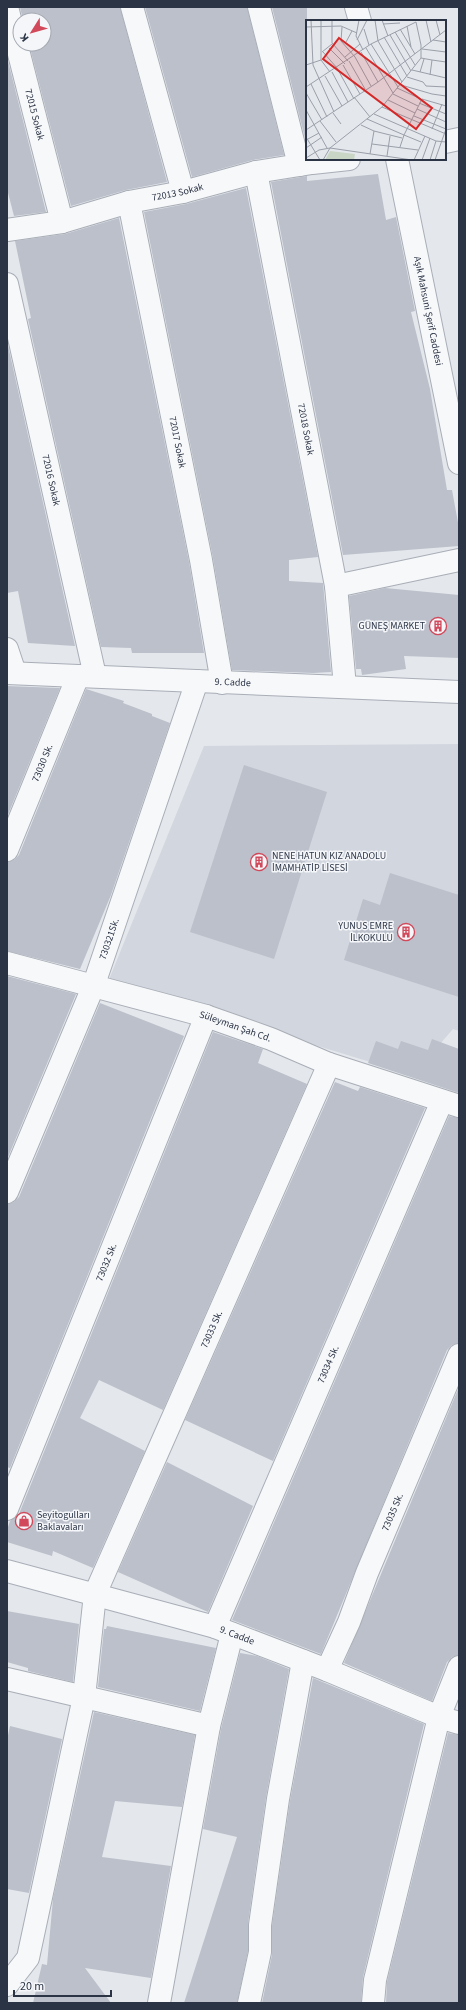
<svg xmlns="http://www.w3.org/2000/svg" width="466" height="2010" font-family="'Source Sans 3',sans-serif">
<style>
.built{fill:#d2d6de}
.building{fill:#bbc0ca}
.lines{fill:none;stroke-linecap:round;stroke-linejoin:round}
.minor-casing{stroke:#a9aeb7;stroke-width:24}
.tertiary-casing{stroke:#a9aeb7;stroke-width:24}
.minor{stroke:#f7f8fa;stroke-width:22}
.tertiary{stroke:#f7f8fa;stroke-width:22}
.labels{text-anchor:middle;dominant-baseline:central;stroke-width:3;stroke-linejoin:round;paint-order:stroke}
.street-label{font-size:10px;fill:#2b3445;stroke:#f4f6f9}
.poi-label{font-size:10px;fill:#2b3445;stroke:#f4f6f9;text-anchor:end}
.inset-road{fill:none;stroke:#9a9fa9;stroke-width:1}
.view{fill:#d62828;fill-opacity:0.15;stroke:#d62828;stroke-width:2}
.inset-edge{fill:none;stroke:#2b3445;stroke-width:2}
</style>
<rect width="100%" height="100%" fill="#e4e7ec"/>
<polygon class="built" points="459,744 459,1031 453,1029 413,1075 108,982 204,746"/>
<g class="building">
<polygon points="20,7 120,7 167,182 126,190 71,206 29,44 44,44 44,20 23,20"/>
<polygon points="145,7 247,7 284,155 253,160 192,177"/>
<polygon points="272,7 307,7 307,146"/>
<polygon points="7,57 46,212 14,216 7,189"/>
<polygon points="378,174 386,220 396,217 415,311 411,312 430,389 447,490 452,490 459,528 459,546 343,555 271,182 307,176 307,181"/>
<polygon points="246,188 318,557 289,560 289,581 323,583 331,672 313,673 232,670 213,558 144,212 186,204"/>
<polygon points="119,218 189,562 204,653 132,653 131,648 101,647 28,319 31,318 15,241 65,234"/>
<polygon points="7,341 75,646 28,643 18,591 7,593"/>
<polygon points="385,588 459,595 459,658 404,656 406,669 362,675 361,669 356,669 349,596"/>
<polygon points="7,686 60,688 7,817"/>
<polygon points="86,689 124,701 123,703 152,714 152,716 170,723 111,895 80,969 7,951 7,862 14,860 19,855"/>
<polygon points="244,765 327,792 274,959 190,932"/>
<polygon points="390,873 459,895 459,997 344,960 363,899 380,905"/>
<polygon points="7,976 76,994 8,1157 7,1157"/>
<polygon points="100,1003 184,1036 10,1468 7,1467 7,1204 14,1202 19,1197"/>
<polygon points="213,1032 263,1049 258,1063 307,1084 163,1410 99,1380 80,1418 145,1451 93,1568 53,1551 52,1556 7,1542 7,1530 10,1521 19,1514"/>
<polygon points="432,1039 459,1049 459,1093 368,1063 376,1041 398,1049 401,1041 428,1050"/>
<polygon points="335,1082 358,1091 360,1087 425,1108 273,1461 185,1420"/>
<polygon points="449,1116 459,1118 459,1343 452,1345 447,1350 321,1654 232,1620"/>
<polygon points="459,1387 459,1655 452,1657 447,1662 432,1701 344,1663"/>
<polygon points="167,1462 253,1506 208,1612 118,1572"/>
<polygon points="7,1611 79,1624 73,1682 28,1671 28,1668 7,1662"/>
<polygon points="107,1626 216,1648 200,1711 98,1687 104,1629 106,1629"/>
<polygon points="240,1653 257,1656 289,1669 266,1797 248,1923 248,1951 237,2003 184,2003 237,1837 203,1829 221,1729"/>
<polygon points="313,1678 424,1724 363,1977 361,2003 262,2003 272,1955 272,1926 290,1801"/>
<polygon points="94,1712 195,1735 182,1807 115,1801 102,1857 171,1866 151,1978 85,1968 111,2003 33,2003 42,1964 47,1965 53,1899"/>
<polygon points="10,1726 62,1739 29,1893 7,1889 7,1740"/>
<polygon points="448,1733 459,1735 459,2003 386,2003 387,1982"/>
</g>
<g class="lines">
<g class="minor-casing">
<g id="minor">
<path id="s1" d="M7 7 62 222"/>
<polyline points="132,7 183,192"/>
<polyline points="259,7 299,165"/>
<polyline points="445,142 459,139"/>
<path id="s2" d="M256 172 336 586 345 687"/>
<path id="s3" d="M129 202 201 560 222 683"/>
<path id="s4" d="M7 230 62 222 129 202 183 192 256 172 312 163 349 159"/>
<path id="s5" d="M7 284 95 676"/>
<polyline points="336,586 459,560"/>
<polyline points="7,649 15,673"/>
<path id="s6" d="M7 850 78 676"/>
<path id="s7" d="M7 963 206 1016 271 1039 329 1064 459 1106"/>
<path id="s8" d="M7 1192 93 987 197 681"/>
<path id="s9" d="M7 1509 206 1016"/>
<path id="s10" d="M215 1627 442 1101"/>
<path id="s11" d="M327 1670 349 1622 367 1573 459 1355"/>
<polyline points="7,1679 209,1726"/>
<path id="s12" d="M7 1985 28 1958 84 1697 95 1594 329 1064"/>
<polyline points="159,2003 209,1726 232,1634"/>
<polyline points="249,2003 260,1952 260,1925 278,1799 303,1661"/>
<polyline points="373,2003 375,1980 439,1717 459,1667"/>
</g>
</g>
<g class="tertiary-casing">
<g id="tertiary">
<polyline points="356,7 360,21"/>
<path id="s13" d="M397 159 459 463"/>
<path id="s14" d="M7 673 459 692"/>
<path id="s15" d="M7 1571 215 1627 327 1670 439 1717 459 1723"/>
</g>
</g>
<use href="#minor" class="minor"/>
<use href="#tertiary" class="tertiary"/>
</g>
<defs>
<g id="building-ring" transform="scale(0.9)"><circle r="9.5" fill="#f4f6f9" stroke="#d1495b" stroke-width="1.5"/><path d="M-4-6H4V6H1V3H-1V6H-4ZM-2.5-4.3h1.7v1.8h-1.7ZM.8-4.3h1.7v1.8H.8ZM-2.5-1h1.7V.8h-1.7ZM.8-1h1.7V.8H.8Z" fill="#d1495b"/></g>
<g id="shop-ring" transform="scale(0.9)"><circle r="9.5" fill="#f4f6f9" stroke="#d1495b" stroke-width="1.5"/><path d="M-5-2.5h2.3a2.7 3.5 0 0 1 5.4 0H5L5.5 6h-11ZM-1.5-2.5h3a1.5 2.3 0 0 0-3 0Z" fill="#d1495b"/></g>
</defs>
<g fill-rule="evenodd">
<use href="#building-ring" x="438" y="626"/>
<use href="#building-ring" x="259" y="862"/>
<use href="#building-ring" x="406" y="932"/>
<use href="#shop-ring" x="24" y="1521"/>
</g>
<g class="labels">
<g class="street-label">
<text stroke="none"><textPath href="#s1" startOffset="111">72015 Sokak</textPath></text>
<text stroke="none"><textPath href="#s4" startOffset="175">72013 Sokak</textPath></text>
<text stroke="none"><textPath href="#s13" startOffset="155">Aşık Mahsuni Şerif Caddesi</textPath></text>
<text stroke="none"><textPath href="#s2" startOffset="262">72018 Sokak</textPath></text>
<text stroke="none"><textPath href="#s3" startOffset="245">72017 Sokak</textPath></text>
<text stroke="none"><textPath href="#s5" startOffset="201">72016 Sokak</textPath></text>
<text stroke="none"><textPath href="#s14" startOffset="226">9. Cadde</textPath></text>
<text stroke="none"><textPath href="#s6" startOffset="94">73030 Sk.</textPath></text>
<text stroke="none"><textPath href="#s8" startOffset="273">730321Sk.</textPath></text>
<text stroke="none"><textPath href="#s7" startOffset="237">Süleyman Şah Cd.</textPath></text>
<text stroke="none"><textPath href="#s9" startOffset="266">73032 Sk.</textPath></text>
<text stroke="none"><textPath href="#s12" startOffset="694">73033 Sk.</textPath></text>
<text stroke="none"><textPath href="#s10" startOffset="286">73034 Sk.</textPath></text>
<text stroke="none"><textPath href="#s11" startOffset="171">73035 Sk.</textPath></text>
<text stroke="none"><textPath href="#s15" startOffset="239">9. Cadde</textPath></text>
</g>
<g class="poi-label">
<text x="425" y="626">GÜNEŞ MARKET</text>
<text x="272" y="856" text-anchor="start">NENE HATUN KIZ ANADOLU<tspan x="272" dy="12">İMAMHATİP LİSESİ</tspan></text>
<text x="393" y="926">YUNUS EMRE<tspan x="393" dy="12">İLKOKULU</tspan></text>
<text x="37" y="1515" text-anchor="start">Seyitogulları<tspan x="37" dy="12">Baklavaları</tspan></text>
</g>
</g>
<g transform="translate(306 20)">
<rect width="140" height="140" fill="#e4e7ec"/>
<path d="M24 131 49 134 48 140H19Z" fill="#c9d6c5"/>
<path class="inset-road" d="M5 0 7 45 28 92M15 0V40L24 52M26 0V23L42 41M53 0 50 16 57 30M69 0 72 21 96 62M76 0 82 16M120 0 125 22M130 0 134 15M77 4 94 3M101 6 105 27M0 7 35 6 51 13M36 7 35 21 49 37 65 66M58 9 63 25M94 9 109 34M89 12 109 45M84 15 105 51M78 17 101 56M51 20 61 0M127 20 140 22M40 22 46 11M65 24 92 67M23 28 39 44M60 28 87 73M116 29 140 32M16 32 26 24M17 32 31 48 48 79M55 32 72 62M39 37 54 24M115 38 126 40 124 55M126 40 140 42M43 41 59 69M0 45 15 40M37 45 54 74M106 50 140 58M26 52 42 82M114 52 118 39M19 56 36 86M101 57 117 62 120 66 140 67M5 64 21 97M95 65 126 74 140 76M0 67 65 24 110 2 115 25V38L76 87 24 128 17 140M91 68 115 79M0 73 16 100M87 74 112 86M48 77 64 97M82 80 109 93M113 83 140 94M76 87 140 114M111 89 140 102M0 90 21 128M27 93 35 104M68 94 130 121 140 122M108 96 140 109M61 99 98 115 94 127M14 101 30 122M55 105 68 111 96 118M126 109 136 84M0 110 72 62 140 10M0 117 14 140M2 119 13 113M115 122 98 115 116 79 140 86M66 124 112 130M0 128 16 117M64 134 68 111M81 136 84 116M0 138 13 130 24 128 106 140M108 140 119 116M116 140 124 118M124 140 130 121M129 140 140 109"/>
<path class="view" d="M33 18 126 88 110 109 17 39Z"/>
<rect width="140" height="140" class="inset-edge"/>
</g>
<rect width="466" height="2010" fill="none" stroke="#2b3445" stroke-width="16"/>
<g transform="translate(32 32) rotate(233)"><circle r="19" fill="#f4f6f9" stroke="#a4a8b1"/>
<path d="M0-3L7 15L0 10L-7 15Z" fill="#d1495b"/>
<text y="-6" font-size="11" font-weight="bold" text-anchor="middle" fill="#2b3445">K</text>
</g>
<path d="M14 1990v6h97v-6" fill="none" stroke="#2b3445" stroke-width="2"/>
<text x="20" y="1990" font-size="12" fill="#2b3445" stroke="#f4f6f9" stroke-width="3" paint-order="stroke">20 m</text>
</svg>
